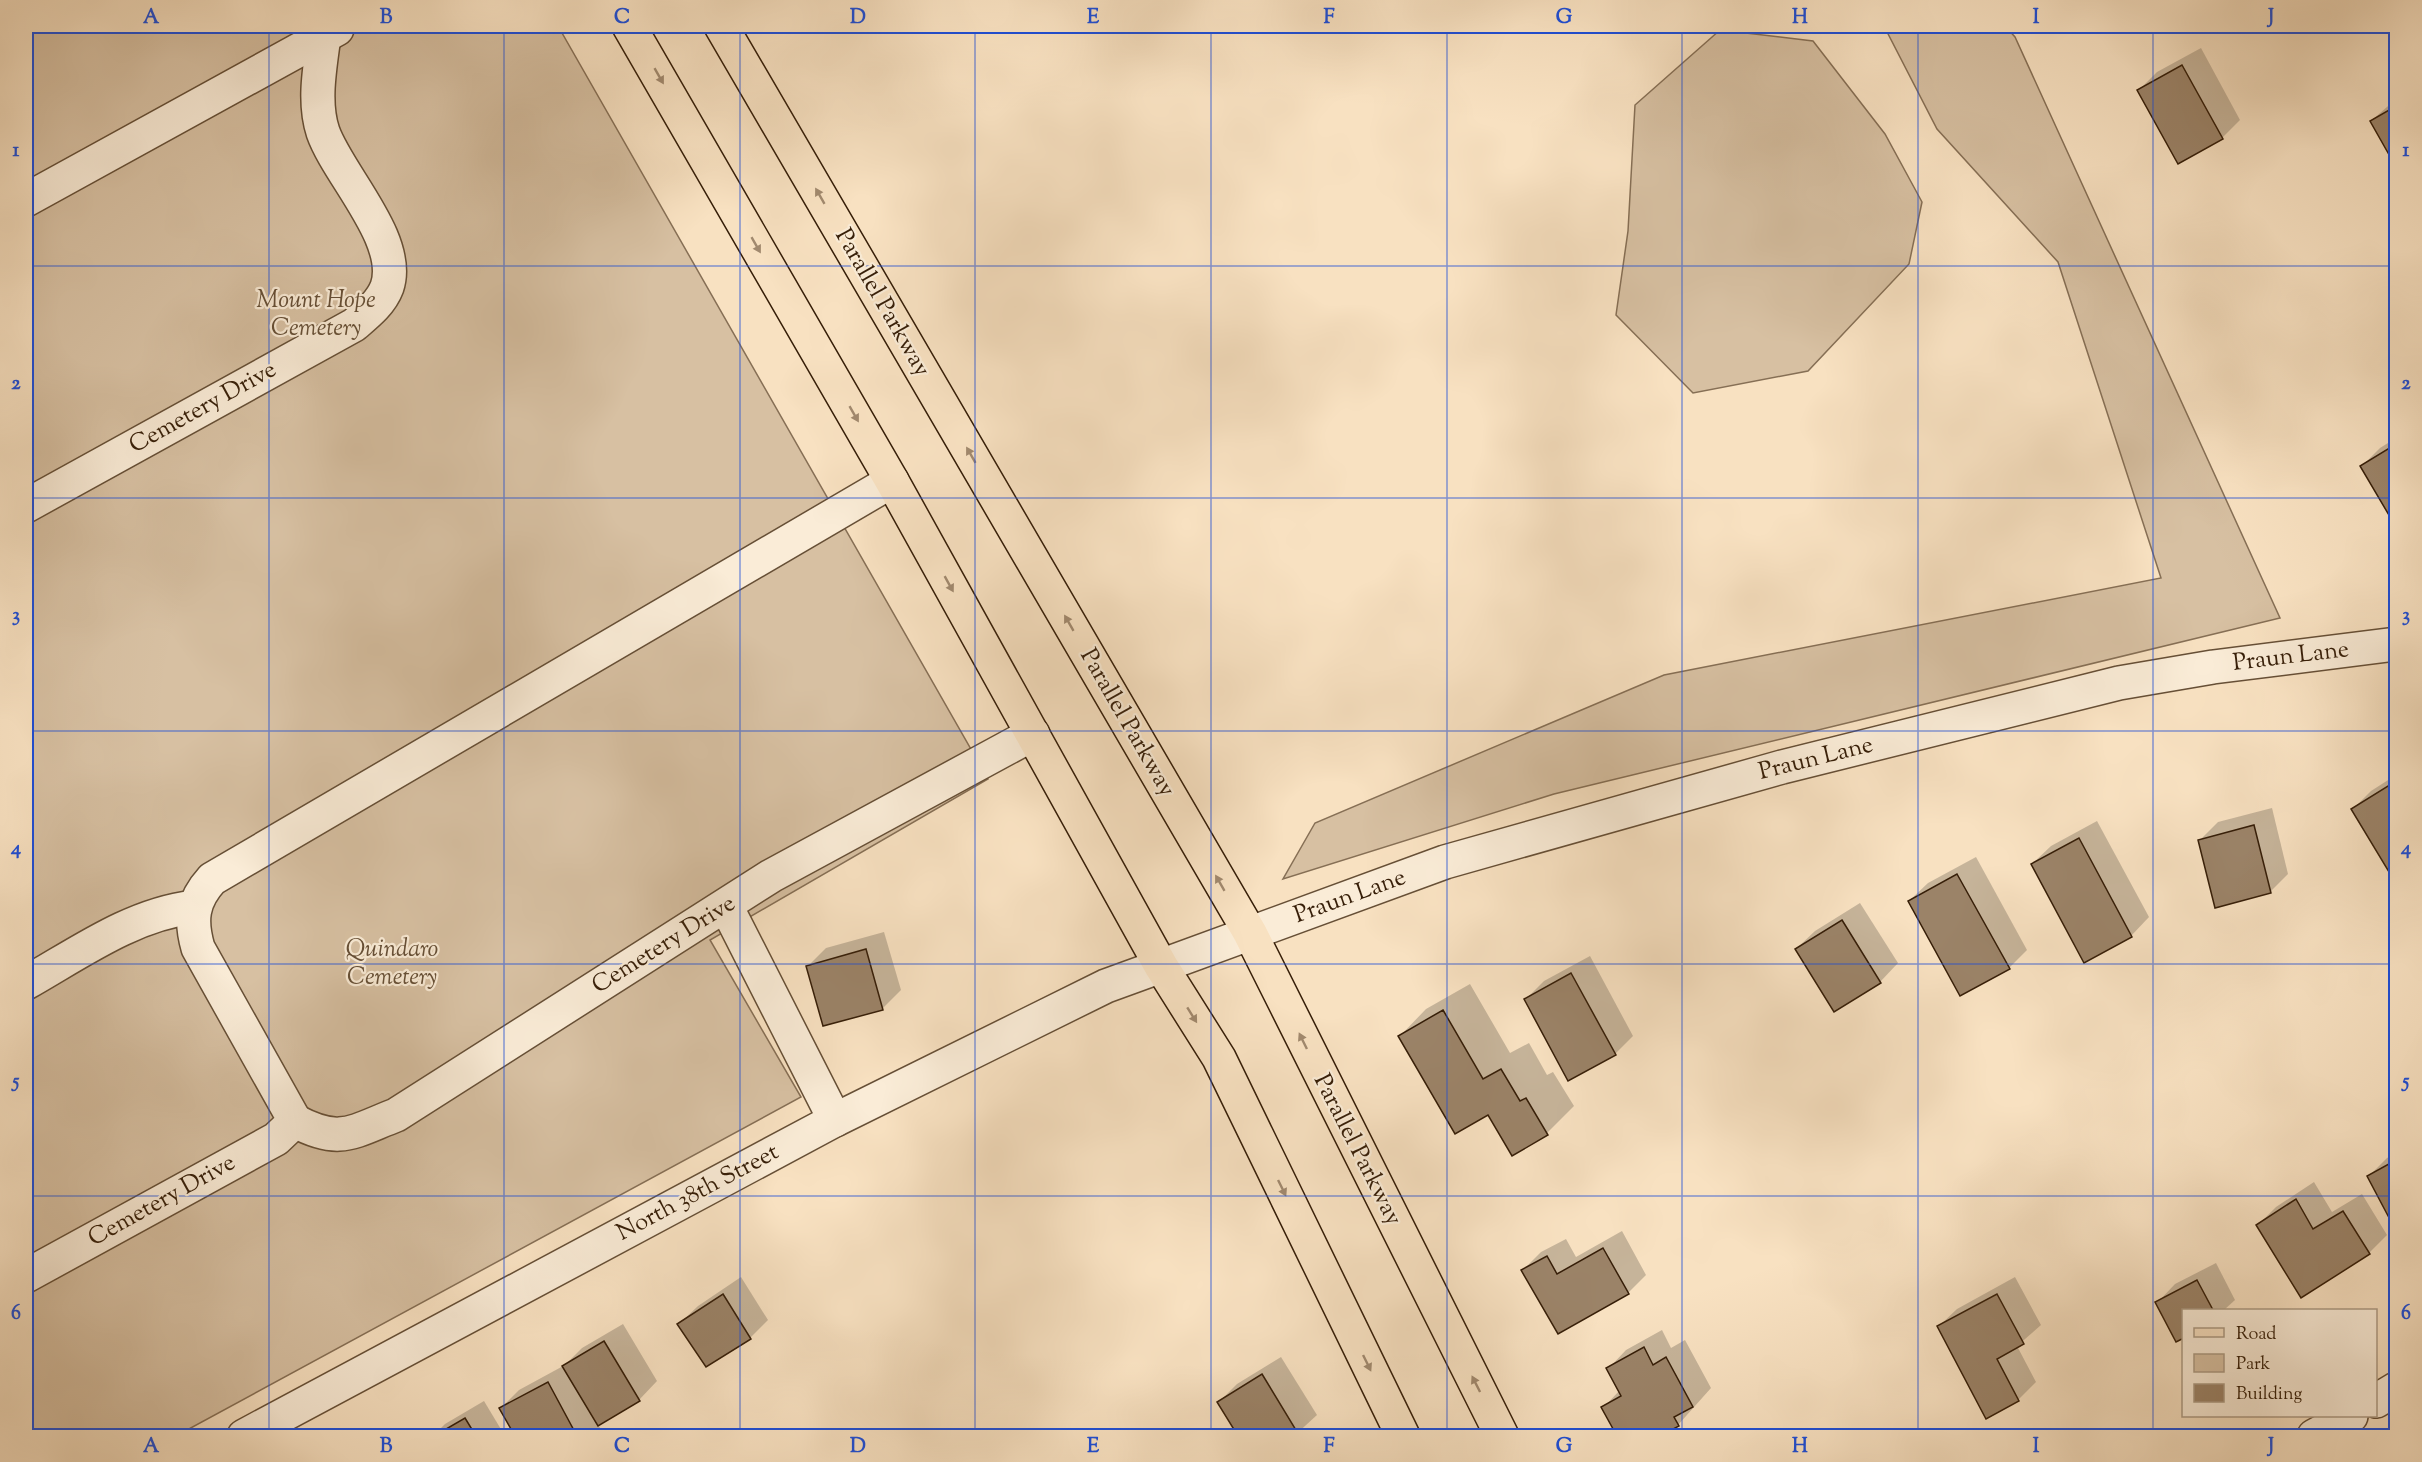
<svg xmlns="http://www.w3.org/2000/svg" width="2422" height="1462" font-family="'Sorts Mill Goudy',serif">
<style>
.green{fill:#d7c0a2;stroke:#866f55;stroke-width:1.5}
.shadow{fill:#0003}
.building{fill:#9b8368;stroke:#361e08;stroke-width:1.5}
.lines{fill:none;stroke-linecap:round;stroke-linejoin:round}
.minor-casing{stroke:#664f36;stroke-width:36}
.major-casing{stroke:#361e08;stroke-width:36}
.minor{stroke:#faecd7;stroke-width:33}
.major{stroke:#f8e1c1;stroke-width:33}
.oneway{fill:#a1896e}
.grid{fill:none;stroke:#1d4ed8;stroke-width:1.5;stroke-opacity:0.55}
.labels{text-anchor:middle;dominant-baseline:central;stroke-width:4.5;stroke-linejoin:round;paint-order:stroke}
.park-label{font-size:24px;font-style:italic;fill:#664f36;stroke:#faecd7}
.street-label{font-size:24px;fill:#361e08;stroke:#faecd7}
.neatline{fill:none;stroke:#1d4ed8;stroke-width:2}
.grid-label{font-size:20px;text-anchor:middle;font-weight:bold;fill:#1d4ed8}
</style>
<rect width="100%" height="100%" fill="#f8e1c1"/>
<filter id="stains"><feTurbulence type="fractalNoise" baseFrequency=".00333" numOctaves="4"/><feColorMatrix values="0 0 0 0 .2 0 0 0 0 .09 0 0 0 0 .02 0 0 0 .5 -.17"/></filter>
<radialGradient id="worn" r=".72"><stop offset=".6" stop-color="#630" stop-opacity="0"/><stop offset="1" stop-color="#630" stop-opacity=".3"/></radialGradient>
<g class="green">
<polygon points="26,26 558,26 988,779 710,940 801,1097 176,1436 26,1436"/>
<polygon points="1884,26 2005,26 2015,37 2280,618 1554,794 1283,879 1315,823 1664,675 2161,578 2058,262 1937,129"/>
<polygon points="1720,30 1813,41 1885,134 1922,202 1909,264 1808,371 1693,393 1616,315 1628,231 1635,105"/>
</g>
<g class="shadow">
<polygon points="2201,48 2240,120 2222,138 2139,90 2157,72"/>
<polygon points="2396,99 2396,165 2371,121"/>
<polygon points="2396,438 2396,524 2362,466 2380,448"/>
<polygon points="2396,775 2396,866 2390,870 2353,809 2371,791"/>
<polygon points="2272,808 2288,874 2270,892 2200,840 2218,822"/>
<polygon points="2097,821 2149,917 2131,936 2032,864 2051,846"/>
<polygon points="1976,857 2027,950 2009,968 1909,901 1928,883"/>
<polygon points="1860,903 1898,963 1880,982 1796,949 1815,931"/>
<polygon points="884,932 901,990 883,1008 824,1025 808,966 826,948"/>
<polygon points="1590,956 1633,1036 1615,1054 1526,999 1544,981"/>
<polygon points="1470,984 1510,1053 1529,1043 1547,1075 1553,1072 1574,1106 1547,1133 1489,1113 1400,1036 1426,1009"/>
<polygon points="2396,1153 2396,1227 2369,1176 2387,1158"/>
<polygon points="2314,1182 2332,1212 2362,1194 2387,1235 2369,1253 2258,1225 2276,1207"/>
<polygon points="1622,1231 1646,1275 1628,1293 1523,1270 1541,1252 1566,1239 1576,1257"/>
<polygon points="2216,1263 2235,1300 2224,1310 2184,1310 2157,1303 2175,1284"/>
<polygon points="741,1277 768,1320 750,1338 679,1324 698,1306"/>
<polygon points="2015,1277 2041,1325 2017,1346 2036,1382 2018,1400 1938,1327 1957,1309"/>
<polygon points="623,1324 657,1381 639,1400 598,1424 600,1428 591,1436 516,1436 501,1408 519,1390 565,1365 582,1348"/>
<polygon points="1662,1330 1671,1348 1685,1340 1711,1388 1678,1425 1657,1436 1618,1436 1603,1408 1620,1390 1608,1369 1626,1350"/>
<polygon points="1281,1357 1317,1415 1294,1436 1240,1436 1219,1402 1237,1384"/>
<polygon points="484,1401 505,1436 433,1436 445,1424"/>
</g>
<g class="building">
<polygon points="2182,65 2223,139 2178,164 2137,90"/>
<polygon points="2396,106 2396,167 2370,121"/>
<polygon points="2396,444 2396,527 2360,466"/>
<polygon points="2396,781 2396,867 2389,872 2351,809"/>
<polygon points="2254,825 2271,893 2215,908 2198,840"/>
<polygon points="2079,838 2132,937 2084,963 2031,864"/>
<polygon points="1957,874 2010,969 1960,996 1908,901"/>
<polygon points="1842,920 1881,983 1834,1012 1795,949"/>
<polygon points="866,949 883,1010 823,1026 806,966"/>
<polygon points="1571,973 1616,1055 1568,1081 1524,999"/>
<polygon points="1443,1010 1483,1079 1501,1069 1520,1101 1526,1098 1548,1135 1512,1156 1488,1115 1455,1134 1398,1036"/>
<polygon points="2396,1160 2396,1231 2367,1176"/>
<polygon points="2296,1199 2313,1229 2343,1211 2370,1254 2301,1298 2256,1225"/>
<polygon points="1603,1248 1629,1294 1558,1334 1521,1270 1547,1256 1557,1274"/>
<polygon points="2197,1280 2213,1310 2184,1310 2184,1338 2176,1342 2155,1302"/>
<polygon points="723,1294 751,1339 706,1367 677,1324"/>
<polygon points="1997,1294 2024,1344 1997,1359 2019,1401 1986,1419 1937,1326"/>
<polygon points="604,1341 640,1401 598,1426 562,1366"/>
<polygon points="1644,1347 1653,1365 1666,1357 1693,1407 1674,1417 1679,1426 1660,1436 1617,1436 1601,1407 1621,1396 1606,1368"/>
<polygon points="1262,1374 1299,1435 1296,1436 1238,1436 1217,1402"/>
<polygon points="548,1382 577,1436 515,1436 499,1408"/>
<polygon points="465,1418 476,1436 434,1436"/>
</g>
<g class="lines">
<g class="minor-casing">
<g id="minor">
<polyline points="26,200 337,29"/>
<path d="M26 506 354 325C367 314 381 303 387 287 403 240 338 175 323 132 313 102 320 67 324 36"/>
<polyline points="726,906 835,1120"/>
<path d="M26 983C79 953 131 915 193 907"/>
<path d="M295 1121C340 1145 352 1132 396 1115L771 876 1033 734"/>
<path d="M26 1276 276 1139 295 1121 198 948C190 920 192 901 212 879L892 481"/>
<polyline points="2376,1401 2396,1389"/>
<polyline points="244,1436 835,1120 1106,986 1161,966 1445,862 1782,767 2119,683 2213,667 2396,644"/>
<polyline points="2314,1436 2351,1416"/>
</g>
</g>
<g class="major-casing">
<g id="major">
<polyline points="629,26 892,481 1161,966 1219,1058 1403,1436"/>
<polyline points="721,26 1250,933 1502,1436"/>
</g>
</g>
<use href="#minor" class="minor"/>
<use href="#major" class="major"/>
</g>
<defs><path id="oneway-solid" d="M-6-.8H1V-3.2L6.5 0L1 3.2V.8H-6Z" transform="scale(1.5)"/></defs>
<g class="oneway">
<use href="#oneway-solid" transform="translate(659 76) rotate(60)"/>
<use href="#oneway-solid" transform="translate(820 196) rotate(-120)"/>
<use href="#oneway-solid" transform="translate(756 245) rotate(60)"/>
<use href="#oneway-solid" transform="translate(854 414) rotate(60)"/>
<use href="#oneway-solid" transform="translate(971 455) rotate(-120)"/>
<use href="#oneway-solid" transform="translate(949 584) rotate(61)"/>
<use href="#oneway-solid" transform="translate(1069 623) rotate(-120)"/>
<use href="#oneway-solid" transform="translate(1220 883) rotate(-120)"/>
<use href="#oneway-solid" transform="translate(1192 1015) rotate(58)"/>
<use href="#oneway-solid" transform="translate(1303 1041) rotate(-116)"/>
<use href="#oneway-solid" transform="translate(1282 1188) rotate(64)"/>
<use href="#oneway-solid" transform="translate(1367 1363) rotate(64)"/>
<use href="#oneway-solid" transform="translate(1476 1384) rotate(-117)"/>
</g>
<path class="grid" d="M269 26V1436M504 26V1436M740 26V1436M975 26V1436M1211 26V1436M1447 26V1436M1682 26V1436M1918 26V1436M2153 26V1436M26 266H2396M26 498H2396M26 731H2396M26 964H2396M26 1196H2396"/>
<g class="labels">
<g class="park-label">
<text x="316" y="301">Mount Hope<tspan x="316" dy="28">Cemetery</tspan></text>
<text x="392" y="950">Quindaro<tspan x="392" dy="28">Cemetery</tspan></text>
</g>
<g class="street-label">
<text transform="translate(882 303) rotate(60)">Parallel Parkway</text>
<text transform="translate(203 408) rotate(-29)">Cemetery Drive</text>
<text transform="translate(2291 657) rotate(-7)">Praun Lane</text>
<text transform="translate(1127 723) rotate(60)">Parallel Parkway</text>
<text transform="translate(1816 759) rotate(-14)">Praun Lane</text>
<text transform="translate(1350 897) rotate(-20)">Praun Lane</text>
<text transform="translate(664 945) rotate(-32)">Cemetery Drive</text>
<text transform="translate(1357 1150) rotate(63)">Parallel Parkway</text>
<text transform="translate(698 1193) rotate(-28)">North 38th Street</text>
<text transform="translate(162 1201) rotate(-29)">Cemetery Drive</text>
</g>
</g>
<rect width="2422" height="1462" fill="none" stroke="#f8e1c1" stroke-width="66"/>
<rect x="2182" y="1309" width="195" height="108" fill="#faecd7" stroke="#ac9a84" stroke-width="1.5"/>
<rect x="2194" y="1328" width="30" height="9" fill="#f8e1c1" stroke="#ac9a84" stroke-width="1.5"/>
<text x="2236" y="1339" font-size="18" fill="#361e08">Road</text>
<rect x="2194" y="1354" width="30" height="18" fill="#d7c0a2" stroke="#ac9a84" stroke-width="1.5"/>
<text x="2236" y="1369" font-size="18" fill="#361e08">Park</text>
<rect x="2194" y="1384" width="30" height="18" fill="#9b8368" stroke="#ac9a84" stroke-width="1.5"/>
<text x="2236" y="1399" font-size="18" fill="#361e08">Building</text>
<rect x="33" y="33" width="2356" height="1396" class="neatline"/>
<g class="grid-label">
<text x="151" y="23">A</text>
<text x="386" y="23">B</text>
<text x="622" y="23">C</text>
<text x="858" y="23">D</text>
<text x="1093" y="23">E</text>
<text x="1329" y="23">F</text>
<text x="1564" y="23">G</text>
<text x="1800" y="23">H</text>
<text x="2036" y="23">I</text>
<text x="2271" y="23">J</text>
<text x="16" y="156">1</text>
<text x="2406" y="156">1</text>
<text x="16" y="389">2</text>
<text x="2406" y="389">2</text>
<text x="16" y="621">3</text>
<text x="2406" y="621">3</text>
<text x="16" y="854">4</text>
<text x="2406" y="854">4</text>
<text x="16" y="1087">5</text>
<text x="2406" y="1087">5</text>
<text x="16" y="1319">6</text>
<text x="2406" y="1319">6</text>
<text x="151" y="1452">A</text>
<text x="386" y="1452">B</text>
<text x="622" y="1452">C</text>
<text x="858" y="1452">D</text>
<text x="1093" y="1452">E</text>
<text x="1329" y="1452">F</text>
<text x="1564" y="1452">G</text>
<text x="1800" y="1452">H</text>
<text x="2036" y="1452">I</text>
<text x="2271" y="1452">J</text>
</g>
<rect width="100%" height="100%" filter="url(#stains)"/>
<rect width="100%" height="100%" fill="url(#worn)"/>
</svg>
